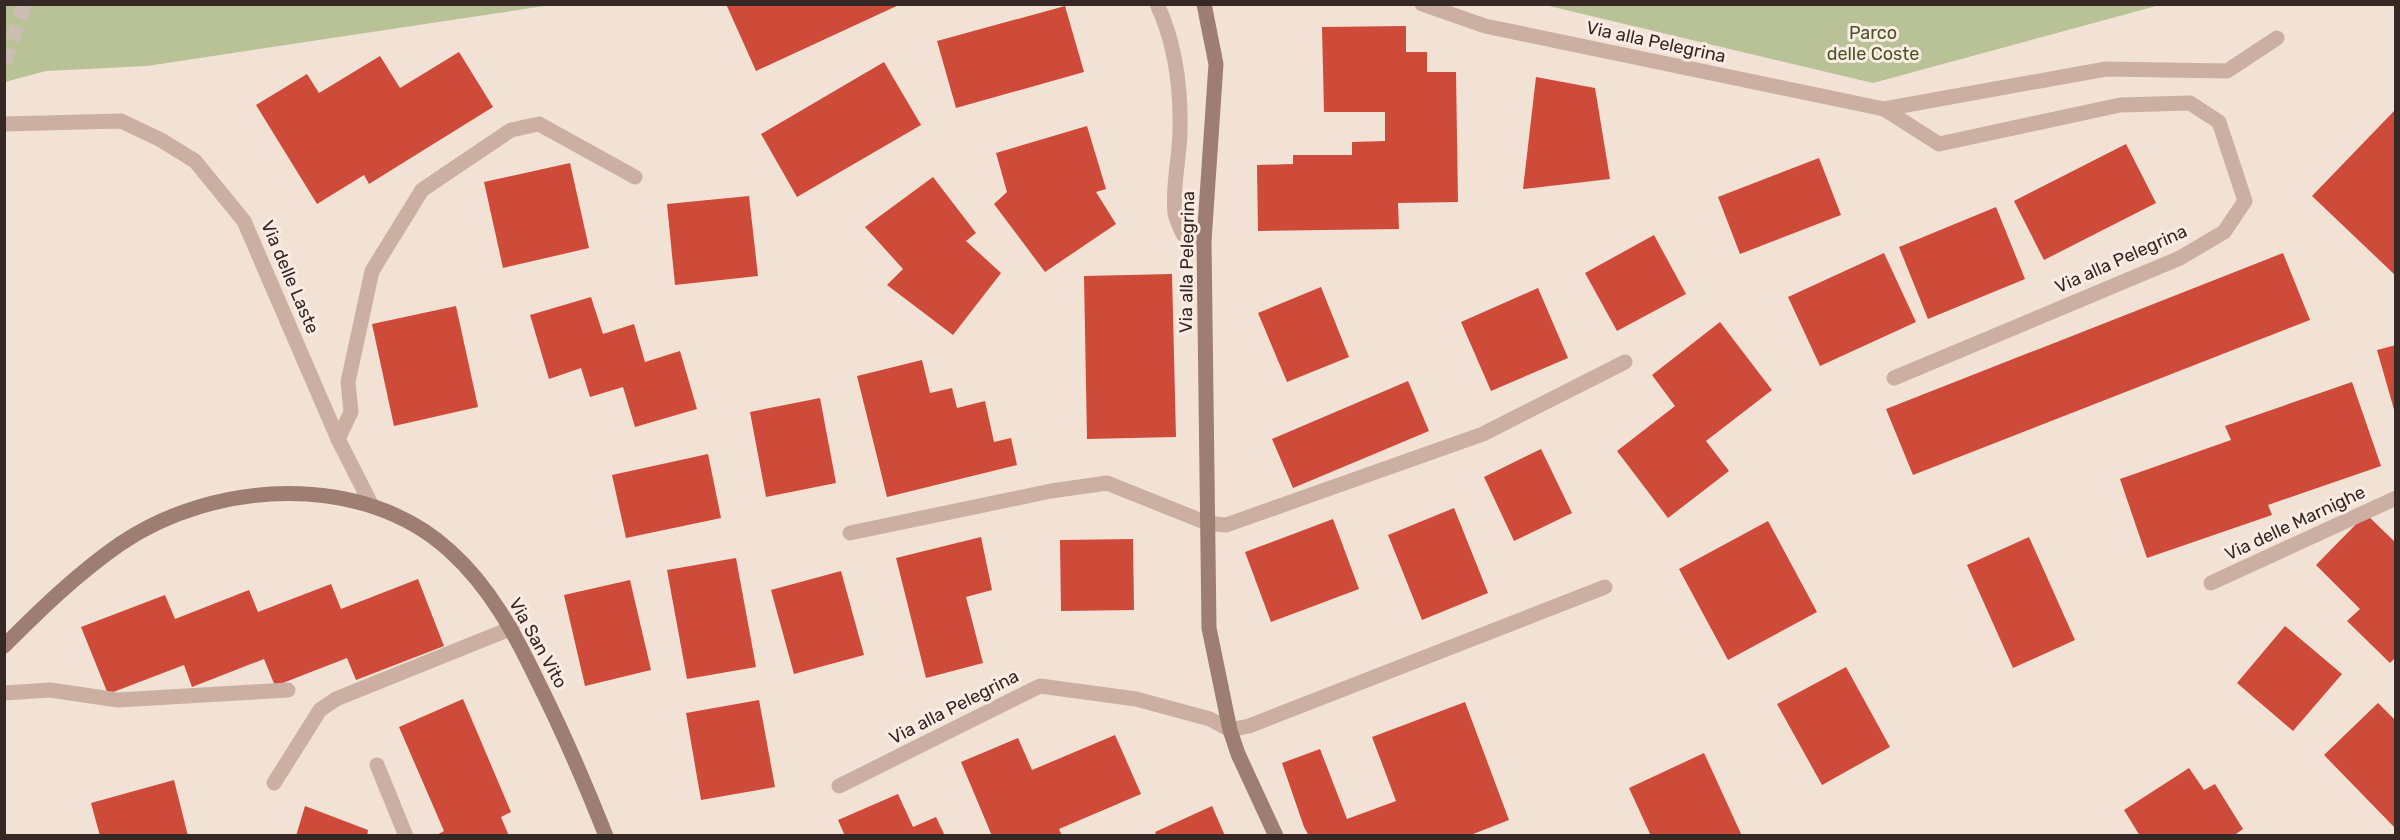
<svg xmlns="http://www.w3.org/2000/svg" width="2400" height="840" font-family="Rubik,sans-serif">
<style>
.green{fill:#b9c296}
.building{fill:#ce4a39}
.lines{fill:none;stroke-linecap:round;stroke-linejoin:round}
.secondary-tunnel{stroke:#ccbdb3;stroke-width:15;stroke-dasharray:15 8;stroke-linecap:butt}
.lane{stroke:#cbafa2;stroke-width:15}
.street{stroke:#cbafa2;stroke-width:15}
.secondary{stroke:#9e7d73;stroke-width:15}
.labels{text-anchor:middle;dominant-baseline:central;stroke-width:6;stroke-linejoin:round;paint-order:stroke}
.park-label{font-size:18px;fill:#4a5527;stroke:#faece3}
.street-label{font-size:18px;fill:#352825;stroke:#faece3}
</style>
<rect width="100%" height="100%" fill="#f2e2d6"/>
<g class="green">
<polygon points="5,4 551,4 551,5 147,66 46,71 5,82"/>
<polygon points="1545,5 2160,4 2160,5 1873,83"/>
</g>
<g class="building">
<polygon points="726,4 901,4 756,71"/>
<polygon points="1065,6 1084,72 956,108 937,41"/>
<polygon points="1406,26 1406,52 1427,52 1427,72 1456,72 1458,202 1398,203 1399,229 1258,231 1257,165 1293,164 1293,155 1352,155 1352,142 1385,141 1385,112 1324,112 1322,27"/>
<polygon points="459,52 493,107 369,184 364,175 317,204 256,105 307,74 319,93 380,56 400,88"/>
<polygon points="884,62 921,125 797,197 761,134"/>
<polygon points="1536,77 1595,88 1610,179 1523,189"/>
<polygon points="2396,109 2396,276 2312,196"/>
<polygon points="1087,126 1106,189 1096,192 1116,224 1045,272 994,204 1007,192 996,153"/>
<polygon points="2126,144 2156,203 2044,260 2014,201"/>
<polygon points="1819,158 1841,215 1740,254 1718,197"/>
<polygon points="570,163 589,248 503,268 484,182"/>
<polygon points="933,177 976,233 966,241 1001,273 953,335 887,285 903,269 865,227"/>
<polygon points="749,196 758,276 675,285 667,204"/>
<polygon points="1996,207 2025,279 1928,319 1899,247"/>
<polygon points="1654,235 1686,294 1617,331 1585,273"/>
<polygon points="1884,253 1916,322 1820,366 1788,297"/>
<polygon points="2283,253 2310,320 1913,475 1886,409"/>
<polygon points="1172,274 1176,437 1087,439 1084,276"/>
<polygon points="1321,287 1349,357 1287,382 1258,313"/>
<polygon points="1538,288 1568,358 1491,391 1461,322"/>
<polygon points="591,297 603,334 634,324 645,362 680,351 697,409 635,427 623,387 590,397 581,368 549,379 530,315"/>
<polygon points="456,306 478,407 394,426 372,324"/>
<polygon points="1720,322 1772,390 1706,441 1729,471 1668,518 1617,451 1675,406 1652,375"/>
<polygon points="2396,345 2396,413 2395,413 2377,350"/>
<polygon points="922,360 930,393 952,388 957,408 985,401 994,442 1011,438 1017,465 887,497 857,376"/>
<polygon points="1408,381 1429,431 1293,488 1272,439"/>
<polygon points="2352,382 2381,466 2268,505 2272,515 2147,558 2120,479 2231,440 2225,426"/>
<polygon points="820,398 836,483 766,497 750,412"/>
<polygon points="1541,449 1572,513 1514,541 1484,477"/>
<polygon points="708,454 721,518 626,538 612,475"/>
<polygon points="1454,508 1488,593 1422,620 1388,535"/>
<polygon points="2366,514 2396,543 2396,657 2390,663 2347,621 2360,609 2316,565"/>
<polygon points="1333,519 1359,589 1271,622 1245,552"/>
<polygon points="1768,521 1817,612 1728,660 1679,569"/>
<polygon points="981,537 992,590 966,597 983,663 926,678 896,558"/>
<polygon points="2029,537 2075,640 2013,668 1967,565"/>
<polygon points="1133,539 1134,610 1061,611 1060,540"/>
<polygon points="736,558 756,667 687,679 667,570"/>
<polygon points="841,571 864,655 794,674 771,590"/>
<polygon points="418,579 444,646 356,680 347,658 275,686 264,659 192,687 184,665 108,694 81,627 165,595 175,619 249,590 258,612 331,584 341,609"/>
<polygon points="630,580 651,670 585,686 564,595"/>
<polygon points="2285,626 2342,674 2293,731 2237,683"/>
<polygon points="1846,667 1890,747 1822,785 1777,704"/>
<polygon points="463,699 511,812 501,817 509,836 435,836 444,831 399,727"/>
<polygon points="759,700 775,787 701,800 686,713"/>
<polygon points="1465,702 1509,820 1468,836 1309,836 1304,827 1282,763 1320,749 1347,819 1396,801 1372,737"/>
<polygon points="2378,703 2396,721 2396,829 2324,755"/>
<polygon points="1115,735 1141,794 1059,829 1062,836 992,836 961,762 1018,738 1032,770"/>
<polygon points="1704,753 1742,836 1651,836 1629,788"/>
<polygon points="2189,768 2204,790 2215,784 2243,829 2233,836 2140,836 2124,810"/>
<polygon points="174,780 188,836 100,836 91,803"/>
<polygon points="898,794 913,827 936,817 945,836 845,836 838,820"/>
<polygon points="305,806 368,830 367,836 296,836"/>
<polygon points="1212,806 1225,836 1157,836 1155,832"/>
</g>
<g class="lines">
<polyline class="secondary-tunnel" points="4,62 25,4"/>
<g class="lane">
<path d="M1157 4C1175 43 1181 88 1180 130 1180 157 1172 185 1175 213 1176 220 1180 227 1183 234L1204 241"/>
<polyline points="1884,109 2106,69 2227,71 2277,38"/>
<polyline points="338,439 351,412 348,382 372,271 422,190 511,130 539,124 635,177"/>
<polyline points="850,533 1051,491 1107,483 1207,523 1226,525 1483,434 1625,362"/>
<polyline points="2211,583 2396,498"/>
<polyline points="4,693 50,690 118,700 288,690"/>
<polyline points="377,765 406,836"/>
<polyline points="274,783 320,710 336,699 512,628"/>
<polyline points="839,786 1040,686 1136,699 1210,719 1230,730 1249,726 1605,587"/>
</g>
<g class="street">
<polyline points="1422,4 1485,26 1884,109 1939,144 2120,105 2190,103 2219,122 2245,201 2224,232 2180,258 1894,378"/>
<polyline points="4,124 121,121 161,140 195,161 244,221 338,439 371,504"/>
</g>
<g class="secondary">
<polyline points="1204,4 1216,64 1204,241 1209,628 1230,730 1238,754 1276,836"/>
<path d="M4 646C41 609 77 574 120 544 214 480 363 471 450 551 490 587 515 634 538 682 563 732 585 783 606 836"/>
</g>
</g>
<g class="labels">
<g class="park-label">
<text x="1873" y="33">Parco<tspan x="1873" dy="21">delle Coste</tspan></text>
</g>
<g class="street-label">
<text transform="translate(1656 42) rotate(12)">Via alla Pelegrina</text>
<text transform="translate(2121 259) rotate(-24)">Via alla Pelegrina</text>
<text transform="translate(1187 262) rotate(-89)">Via alla Pelegrina</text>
<text transform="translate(290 277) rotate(67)">Via delle Laste</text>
<text transform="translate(2295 523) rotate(-25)">Via delle Marnighe</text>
<text transform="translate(538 643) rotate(61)">Via San Vito</text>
<text transform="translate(954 707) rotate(-27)">Via alla Pelegrina</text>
</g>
</g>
<rect width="2400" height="840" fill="none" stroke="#352825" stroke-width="12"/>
</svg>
